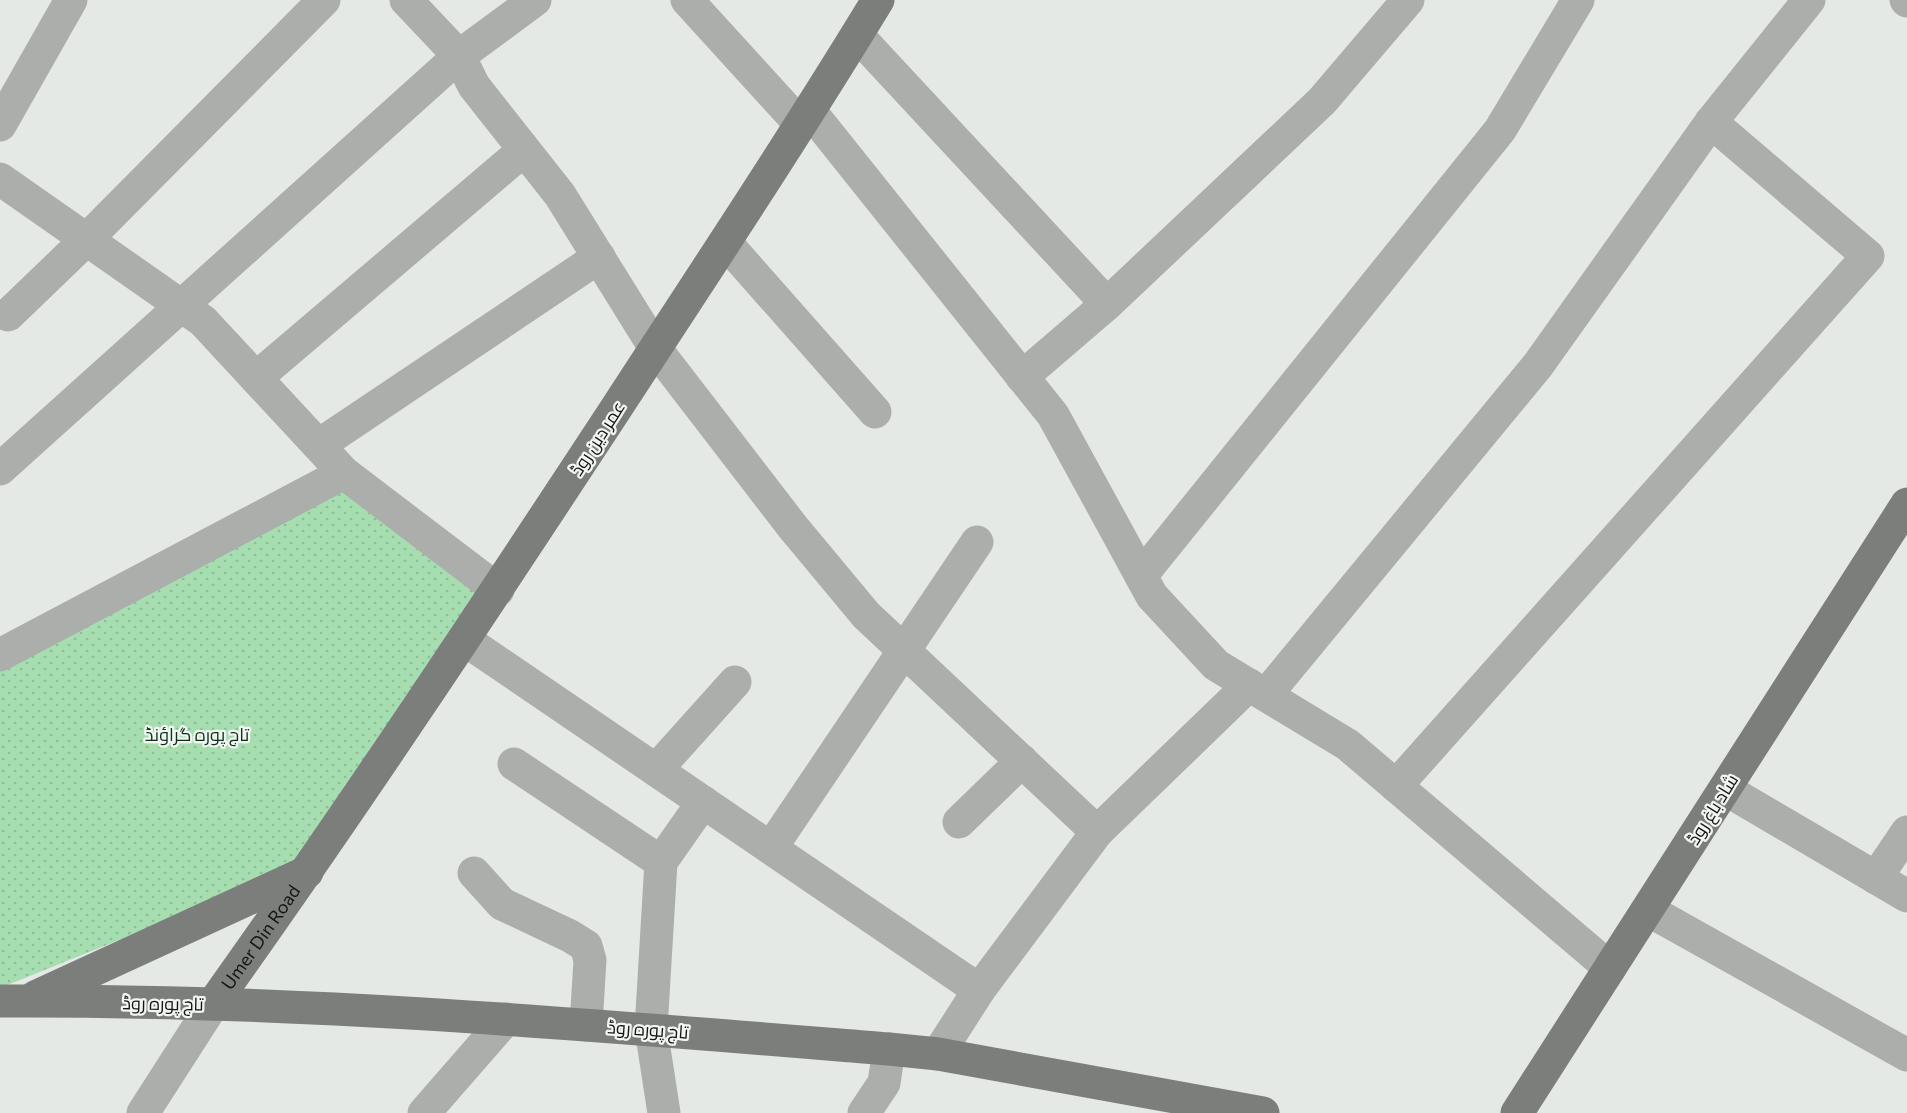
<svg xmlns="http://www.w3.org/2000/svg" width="1907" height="1113" font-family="Commissioner,Cairo,sans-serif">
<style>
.green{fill:url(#green-dots)}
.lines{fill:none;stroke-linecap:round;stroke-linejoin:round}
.minor{stroke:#acaeac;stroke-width:33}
.major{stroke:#7b7e7b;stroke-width:33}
.labels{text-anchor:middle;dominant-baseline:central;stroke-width:4.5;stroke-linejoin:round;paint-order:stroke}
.street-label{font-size:18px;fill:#141614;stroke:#f2f6f2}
.park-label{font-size:18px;fill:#0e3318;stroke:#f2f6f2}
</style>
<defs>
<pattern id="green-dots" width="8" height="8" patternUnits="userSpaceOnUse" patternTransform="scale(1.5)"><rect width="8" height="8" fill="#a6deb0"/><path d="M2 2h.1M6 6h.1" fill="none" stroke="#8ebe96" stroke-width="1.8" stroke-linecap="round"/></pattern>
</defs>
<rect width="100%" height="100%" fill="#e5e9e5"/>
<polygon class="green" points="344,473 498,590 305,865 0,988 0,655"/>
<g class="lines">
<g class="minor">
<polyline points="406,0 459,56 474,86 560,195 655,348 792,526 866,615 1097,832"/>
<polyline points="687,0 801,125"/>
<polyline points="1906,0 1907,1"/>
<polyline points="857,35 1107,304"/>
<polyline points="810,111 1053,415 1152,596 1216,665 1348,745 1610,968"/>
<polyline points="0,125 71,0"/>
<polyline points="0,179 203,321 344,473 498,590"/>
<polyline points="725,242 875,412"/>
<polyline points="8,315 86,240 324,0"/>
<polyline points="1022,377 1107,304 1322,101 1408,0"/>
<polyline points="256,378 524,150"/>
<polyline points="319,445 599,257"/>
<polyline points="0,469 459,56 535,0"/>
<polyline points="1141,576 1500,130 1578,0"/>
<polyline points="465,640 979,990 1097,832 1249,685"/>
<polyline points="0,655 344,473"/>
<polyline points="1266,695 1538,365 1711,122 1809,0"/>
<polyline points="514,764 661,862"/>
<polyline points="656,770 735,682"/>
<polyline points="1396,786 1868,256 1711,122"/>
<polyline points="1725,789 1907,896"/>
<polyline points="959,822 1022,761"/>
<polyline points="771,848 977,542"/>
<polyline points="474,873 502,904 570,936 586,946 590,960 586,1025"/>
<polyline points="1876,878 1907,832"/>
<polyline points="1648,910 1907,1055"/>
<polyline points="938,1054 979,990"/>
<polyline points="143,1113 213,1004"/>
<polyline points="424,1113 506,1019"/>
<polyline points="664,1113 651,1029 661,862 703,802"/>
<polyline points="864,1113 884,1083 889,1049"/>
</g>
<g class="major">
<polyline points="35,997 307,872"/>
<path d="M0 1001C296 999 594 1025 889 1049L938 1054 1263 1113"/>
<path id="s1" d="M213 1004C353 808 485 608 617 407 705 272 794 138 878 0"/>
<polyline points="1517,1113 1907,504"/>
</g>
</g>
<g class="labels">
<g class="street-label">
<text transform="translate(597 438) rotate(-57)">عمر دین روڈ</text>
<text transform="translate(1712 809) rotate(-58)">شاد باغ روڈ</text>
<text stroke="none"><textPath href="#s1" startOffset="82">Umer Din Road</textPath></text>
<text transform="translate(163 1003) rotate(1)">تاج پورہ روڈ</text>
<text transform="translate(648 1029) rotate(4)">تاج پورہ روڈ</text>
</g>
<g class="park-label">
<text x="197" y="734">تاج پورہ گراؤنڈ</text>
</g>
</g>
</svg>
